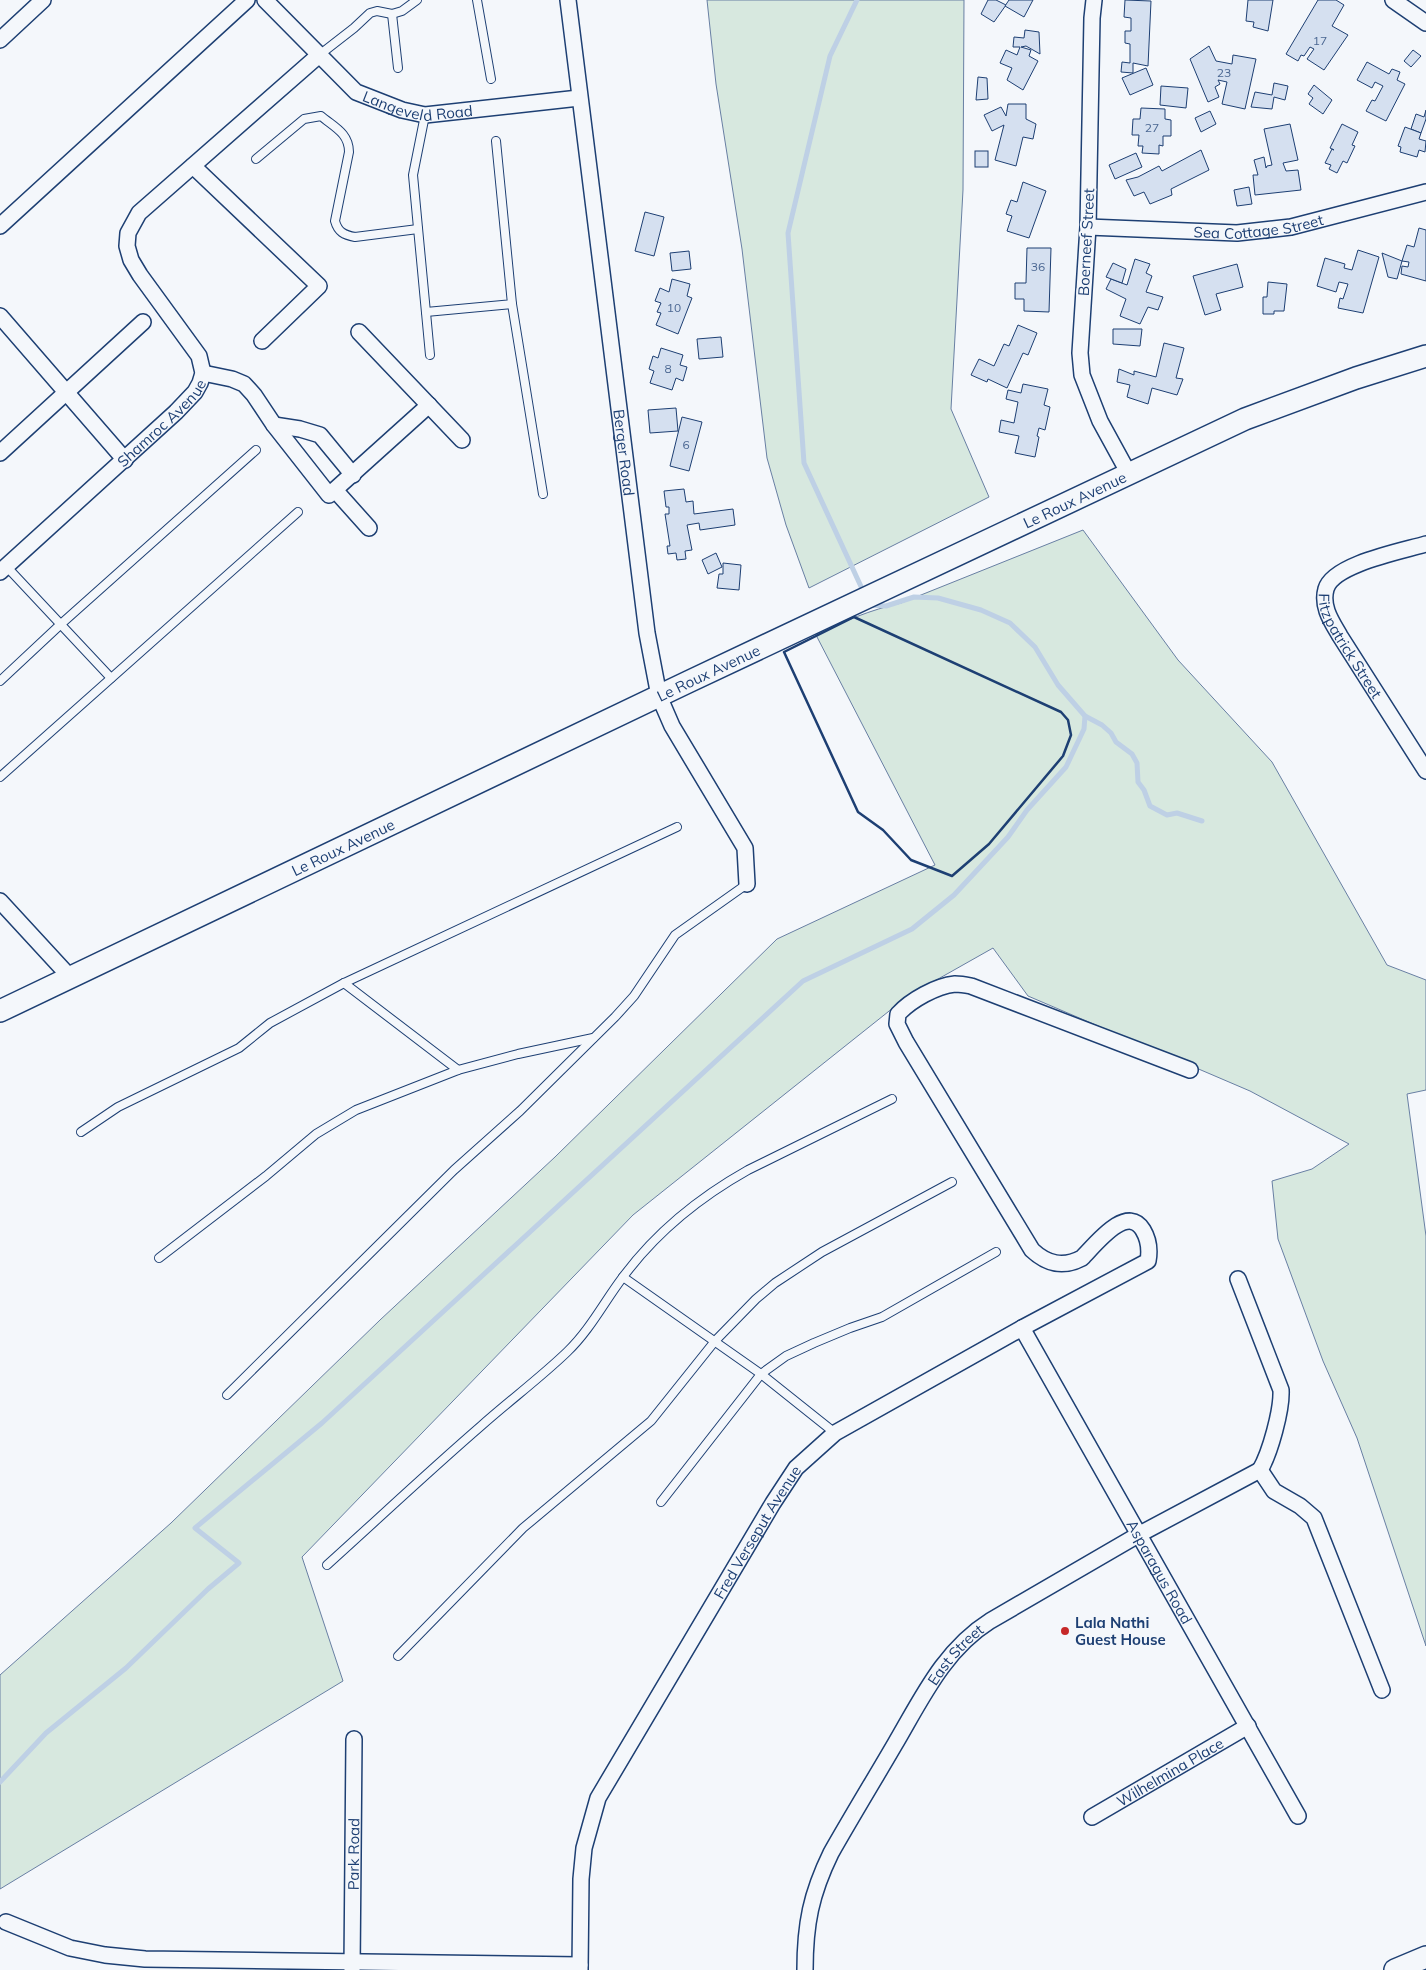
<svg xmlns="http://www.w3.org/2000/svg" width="1426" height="1970" font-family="Mulish,sans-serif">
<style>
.green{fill:#d7e8df;stroke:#687fa3}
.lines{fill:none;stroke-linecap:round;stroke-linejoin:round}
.stream{stroke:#bed0e5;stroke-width:5}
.building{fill:#d5e0f0;stroke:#1d3f73}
.service-casing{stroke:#1d3f73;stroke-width:10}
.minor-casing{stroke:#1d3f73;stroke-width:18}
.secondary-casing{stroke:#1d3f73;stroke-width:24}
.service{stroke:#f4f7fb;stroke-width:8}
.minor{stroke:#f4f7fb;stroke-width:15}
.secondary{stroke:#f4f7fb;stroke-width:21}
.wall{stroke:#1d3f73;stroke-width:2.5}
.poi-dot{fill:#c62828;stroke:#f4f7fb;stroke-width:2}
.labels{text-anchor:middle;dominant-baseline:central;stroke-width:4;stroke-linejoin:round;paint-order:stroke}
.number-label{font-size:12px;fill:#4b6792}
.street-label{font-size:15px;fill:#1d3f73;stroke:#f4f7fb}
.poi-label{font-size:15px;font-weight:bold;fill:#1d3f73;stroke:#f4f7fb;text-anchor:start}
</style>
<rect width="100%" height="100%" fill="#f4f7fb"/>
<g class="green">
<polygon points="707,0 964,0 963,190 951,409 989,497 809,588 786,525 767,458 742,249 716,84"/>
<path d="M1083 530 1178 660 1272 762 1387 965 1426 980V1090L1407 1094 1426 1236V1646L1357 1438 1323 1361 1278 1239 1272 1181 1312 1169 1349 1144 1250 1091 1028 996 993 948 908 996 633 1215 302 1557 343 1681 0 1889V1675L171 1523 380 1320 555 1157 777 939 935 865 816 635C844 621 870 610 901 603Z"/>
</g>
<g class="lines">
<g class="stream">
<polyline points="857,0 830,56 788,233 804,463 864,593"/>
<polyline points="1085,716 1102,725 1111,733 1116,742 1132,754 1137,763 1138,782 1144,790 1150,806 1167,815 1177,813 1202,821"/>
<polyline points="0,1782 46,1733 126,1668 208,1589 239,1563 195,1528 322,1423 803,981 912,929 954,895 1008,837 1027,810 1066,767 1084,729 1085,716 1058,685 1035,647 1010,623 981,610 938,598 914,597 886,606 870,605"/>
</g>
</g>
<g class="building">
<polygon points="988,0 996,0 1006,5 994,22 981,14"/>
<polygon points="1009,0 1033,0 1024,17 1005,6"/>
<polygon points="1125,0 1151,1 1148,66 1133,63 1133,73 1121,72 1122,62 1130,63 1130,44 1125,43 1125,31 1131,31 1131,18 1124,17"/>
<polygon points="1248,0 1273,0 1268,31 1253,27 1254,22 1246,21"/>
<polygon points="1318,0 1336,0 1344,5 1332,26 1348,35 1324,70 1307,59 1314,49 1310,47 1304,56 1301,55 1298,61 1286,54"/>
<polygon points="1025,30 1039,32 1040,54 1026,46 1021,47 1031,50 1029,56 1038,61 1023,90 1007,80 1012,68 1000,63 1006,50 1017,55 1020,47 1013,47 1014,37 1024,38"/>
<polygon points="1209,46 1216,61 1232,64 1233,55 1256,59 1245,109 1222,104 1227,82 1218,80 1220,84 1215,87 1219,97 1208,102 1190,59"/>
<polygon points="1413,50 1421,56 1411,67 1404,61"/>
<polygon points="1367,62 1389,74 1392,69 1400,72 1397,80 1405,84 1386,121 1366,111 1372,100 1375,101 1383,86 1375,82 1372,88 1357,80"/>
<polygon points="1146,68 1153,85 1130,95 1122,78"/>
<polygon points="978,77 987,78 988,99 976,100"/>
<polygon points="1274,83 1288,86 1285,100 1274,97 1272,109 1251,107 1255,92 1272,95"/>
<polygon points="1314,85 1332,100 1323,114 1309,104 1313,98 1308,94"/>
<polygon points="1161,86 1188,88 1186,108 1160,105"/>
<polygon points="1008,104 1026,104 1026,119 1036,124 1033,139 1023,137 1016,166 995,160 1004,125 992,131 984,115 1001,107 1006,116"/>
<polygon points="1141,108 1165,109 1165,119 1171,120 1171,136 1163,136 1163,146 1159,145 1159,154 1142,153 1143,146 1138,146 1139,135 1132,135 1133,119 1140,119"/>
<polygon points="1426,110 1426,119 1421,133 1411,129 1416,114 1424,117"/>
<polygon points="1210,111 1216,124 1201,132 1195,118"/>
<polygon points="1290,124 1298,160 1283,163 1286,171 1298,170 1301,190 1255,195 1253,175 1258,175 1254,160 1264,157 1266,168 1267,166 1272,165 1264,129"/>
<polygon points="1342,124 1358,132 1352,145 1355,146 1347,163 1343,161 1337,173 1329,169 1331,165 1325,163 1332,149 1334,150 1330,148"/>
<polygon points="1405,127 1421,133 1419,139 1426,141 1425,152 1419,150 1417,157 1400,152 1401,147 1398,146"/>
<polygon points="1201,150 1209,170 1171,189 1172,195 1150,204 1144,192 1134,196 1126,180 1138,177 1159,166 1162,171"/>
<rect x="975" y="151" width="13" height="16"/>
<polygon points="1136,153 1142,167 1115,179 1109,165"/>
<polygon points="1023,182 1046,191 1029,238 1007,231 1012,216 1006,214 1011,200 1017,202"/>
<polygon points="1249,187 1252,204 1237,206 1234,190"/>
<polygon points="645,212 664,217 654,256 635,251"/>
<polygon points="1419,228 1426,230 1426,281 1401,274 1402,266 1408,267 1409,262 1402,261 1407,245 1414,247"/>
<polygon points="1027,248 1051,248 1049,312 1024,311 1024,299 1015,299 1015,283 1026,283"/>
<polygon points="1358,250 1379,257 1363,313 1338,308 1340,298 1343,299 1348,284 1339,282 1336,292 1317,286 1325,258 1345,264 1344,268 1352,270"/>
<polygon points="689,251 691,269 672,271 670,253"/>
<polygon points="1382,253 1402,261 1397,279 1388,277"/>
<polygon points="1135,259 1150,264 1146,273 1152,276 1146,292 1163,297 1158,310 1148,307 1140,324 1120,316 1126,299 1106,289 1111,279 1127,285"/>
<polygon points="1113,263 1126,269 1122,283 1106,277"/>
<polygon points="1237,264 1243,287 1216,294 1221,310 1205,315 1193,276"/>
<polygon points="672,279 690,284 687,296 692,298 678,334 656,325 661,313 657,312 661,303 655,301 660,288 669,292"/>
<polygon points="1268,282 1287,284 1284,311 1274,311 1274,314 1263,314 1263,297 1267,297"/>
<polygon points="1018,325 1037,333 1028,355 1023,353 1007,388 988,379 987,382 971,375 979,359 994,366 1004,344 1009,346"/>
<polygon points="1113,329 1142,329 1140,346 1113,344"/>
<polygon points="721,337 723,357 699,359 697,339"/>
<polygon points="1164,343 1184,348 1176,378 1183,379 1177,395 1152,388 1148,404 1127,397 1130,385 1117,382 1119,369 1134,375 1134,371 1156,377"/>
<polygon points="661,348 683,355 680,365 687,367 683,381 676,378 672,390 650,383 654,371 649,369 653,356 658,358"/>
<polygon points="1023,384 1048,389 1044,405 1050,407 1045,430 1039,428 1037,436 1039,437 1035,457 1015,453 1019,436 999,432 1001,420 1014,423 1018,402 1006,399 1008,390 1021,393"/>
<polygon points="676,408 678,431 650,433 648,410"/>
<polygon points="682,417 702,422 689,471 670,466"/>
<polygon points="684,489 686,502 693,501 694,514 733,509 735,525 700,530 699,523 687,525 692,550 685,551 686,559 677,560 676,553 668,554 667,546 670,546 665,514 669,514 669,507 666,507 664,491"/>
<polygon points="716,553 722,567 708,574 702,560"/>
<polygon points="723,563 741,565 739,590 717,588 719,574 723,574"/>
</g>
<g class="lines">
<g class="service-casing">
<g id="service">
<polyline points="477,0 491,79"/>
<polyline points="392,14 398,68"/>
<polyline points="318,56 354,28 370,13 377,11 392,14 402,11 417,0"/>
<polyline points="425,115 413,175 430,355"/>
<path d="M256 159 304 119 321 116C334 127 349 133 349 152L335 221C338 232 344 235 355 237L418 229"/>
<polyline points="512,304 543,494"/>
<polyline points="426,312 512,304 496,141"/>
<polyline points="6,566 111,678"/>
<polyline points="0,681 61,624 256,450"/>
<polyline points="0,777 298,512"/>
<polyline points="344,983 458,1070"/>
<polyline points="81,1132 118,1107 239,1048 270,1023 344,983 677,827"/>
<polyline points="159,1258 266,1176 316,1134 356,1110 458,1070 518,1054 593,1038"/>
<polyline points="623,1277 761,1374 835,1433"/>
<polyline points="227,1395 454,1170 520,1111 615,1017 634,996 675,935 747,884"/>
<polyline points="661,1502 761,1374 786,1356 814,1343 850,1328 882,1317 996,1252"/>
<path d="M327 1565C378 1519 429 1471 481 1426 509 1401 540 1378 567 1352 590 1330 604 1302 623 1277 657 1231 700 1197 748 1170L892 1099"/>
<polyline points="398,1656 523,1528 651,1421 715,1341 756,1299 775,1283 822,1252 952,1182"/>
</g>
</g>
<g class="minor-casing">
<g id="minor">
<path id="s1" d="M265 0 356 92 402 110 425 115 579 98"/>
<path id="s2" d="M568 0 647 633 659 696 672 726 745 848 747 884"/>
<polyline points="1094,0 1092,18 1088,227 1080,353 1082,375 1100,421 1129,474"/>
<polyline points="1393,0 1426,23"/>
<polyline points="0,40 43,0"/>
<polyline points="193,166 319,286 262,341"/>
<polyline points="0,226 247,0"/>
<path id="s3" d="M1088 227 1237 233 1291 227 1426 192"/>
<polyline points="0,316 125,460"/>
<polyline points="359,332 462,440"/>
<polyline points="203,373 232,379 244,384 254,395 274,425 329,495 429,405"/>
<polyline points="274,425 300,429 320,435 353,475"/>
<polyline points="0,453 143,322"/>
<polyline points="335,490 369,528"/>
<path id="s4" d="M1426 544C1403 551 1333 564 1326 589 1321 607 1332 622 1340 636L1426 771"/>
<path id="s5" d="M0 572 176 412 195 392 200 383 203 373 199 356 140 275 131 260 127 246 128 233 139 213 318 56"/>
<polyline points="0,901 70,977"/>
<path d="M1238 1279 1281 1390C1282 1410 1270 1453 1260 1470"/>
<path id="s6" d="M1022 1328 1298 1816"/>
<polyline points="1260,1470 1274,1491 1300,1506 1314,1518 1382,1690"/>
<path id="s7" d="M1092 1817 1248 1726"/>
<polyline points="6,1922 70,1948 105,1955 145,1959 580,1965"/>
<path id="s8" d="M352 1970 354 1739"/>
<path id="s9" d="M580 1970 581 1879 584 1848 598 1798 773 1503 796 1468 835 1433 1022 1328 1148 1261C1150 1250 1149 1240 1143 1230 1127 1203 1095 1245 1082 1258 1063 1268 1047 1264 1032 1250L906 1042 897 1024 898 1014C911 1000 936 986 955 984 960 984 966 985 971 986L1190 1070"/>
<path id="s10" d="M805 1970C805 1924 811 1894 831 1853 852 1816 874 1780 895 1744 922 1698 944 1650 990 1621L1138 1535 1260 1470"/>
</g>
</g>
<g class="secondary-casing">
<g id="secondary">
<path id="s11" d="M0 1011 688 682 1245 419 1356 378 1426 356"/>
<polyline points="1395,1970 1426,1957"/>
</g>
</g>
<use href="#service" class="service"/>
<use href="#minor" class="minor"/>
<use href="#secondary" class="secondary"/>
<polygon class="wall" points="854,617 1061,712 1068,720 1071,735 1063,756 989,844 952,876 911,860 883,830 858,812 784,652"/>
</g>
<circle class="poi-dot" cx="1065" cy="1631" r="5"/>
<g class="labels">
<g class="number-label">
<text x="1320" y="40">17</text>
<text x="1224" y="72">23</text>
<text x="1152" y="127">27</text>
<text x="1038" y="266">36</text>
<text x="674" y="307">10</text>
<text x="668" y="368">8</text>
<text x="686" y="444">6</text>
</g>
<g class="street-label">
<text stroke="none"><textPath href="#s1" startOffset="194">Langeveld Road</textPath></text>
<text stroke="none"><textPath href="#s3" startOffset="171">Sea Cottage Street</textPath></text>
<text transform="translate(1086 242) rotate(-87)">Boerneef Street</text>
<text stroke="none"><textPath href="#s5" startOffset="220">Shamroc Avenue</textPath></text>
<text stroke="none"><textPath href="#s2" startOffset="456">Berger Road</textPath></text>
<text stroke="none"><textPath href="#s11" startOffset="1190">Le Roux Avenue</textPath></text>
<text stroke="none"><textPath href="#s4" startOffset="176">Fitzpatrick Street</textPath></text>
<text stroke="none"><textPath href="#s11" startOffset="785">Le Roux Avenue</textPath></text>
<text stroke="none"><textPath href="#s11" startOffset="380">Le Roux Avenue</textPath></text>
<text stroke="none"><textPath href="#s9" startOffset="484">Fred Verseput Avenue</textPath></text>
<text stroke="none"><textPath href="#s6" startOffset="280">Asparagus Road</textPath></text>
<text stroke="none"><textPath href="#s10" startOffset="356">East Street</textPath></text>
<text stroke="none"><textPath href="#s7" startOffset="90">Wilhelmina Place</textPath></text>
<text stroke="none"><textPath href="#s8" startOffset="116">Park Road</textPath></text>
</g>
<g class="poi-label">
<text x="1075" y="1622">Lala Nathi<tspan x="1075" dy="17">Guest House</tspan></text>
</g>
</g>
</svg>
